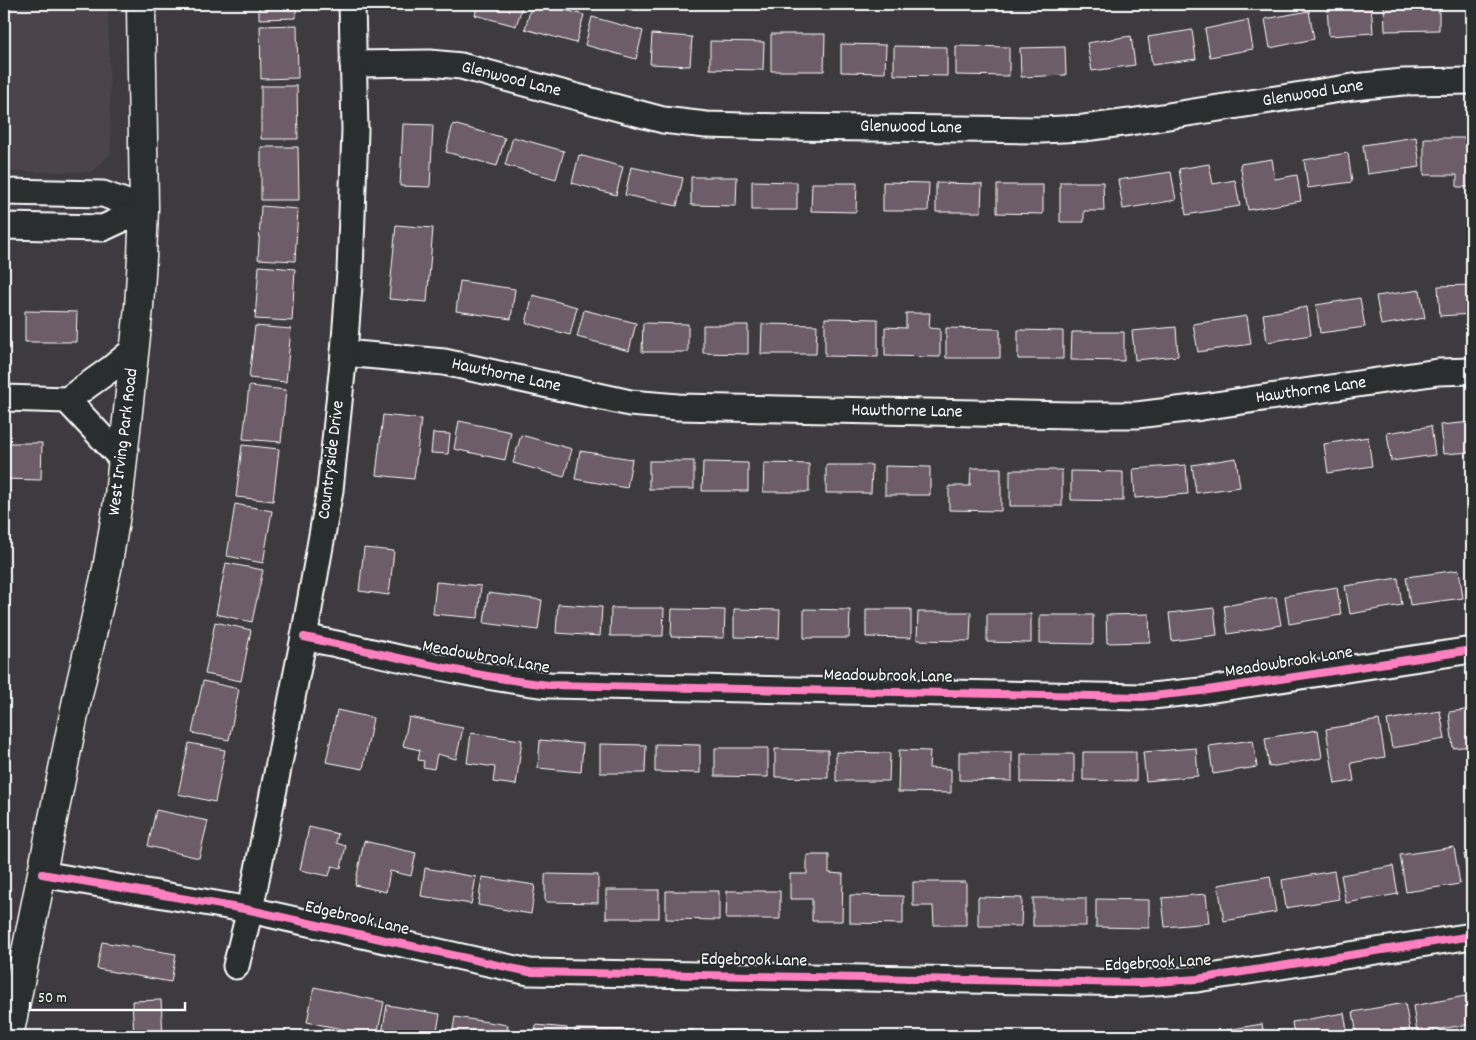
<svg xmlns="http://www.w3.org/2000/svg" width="1476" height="1040" font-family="Dekko,sans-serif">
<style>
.built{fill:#4c454c}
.building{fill:#6c5d69;stroke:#fff}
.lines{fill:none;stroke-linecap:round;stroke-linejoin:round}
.minor-casing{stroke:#fff;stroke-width:29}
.secondary-casing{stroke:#fff;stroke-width:31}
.minor{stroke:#2a2d2e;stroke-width:25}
.secondary{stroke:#2a2d2e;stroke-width:28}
.cycleway-casing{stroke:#2a2d2e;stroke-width:11}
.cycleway{stroke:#ff80c0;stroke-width:8}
.labels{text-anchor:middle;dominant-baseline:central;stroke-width:4;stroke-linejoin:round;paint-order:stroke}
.street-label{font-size:18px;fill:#fff;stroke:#2a2d2e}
</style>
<rect width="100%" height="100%" fill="#3e3b40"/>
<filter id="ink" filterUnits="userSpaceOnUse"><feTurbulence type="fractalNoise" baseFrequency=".02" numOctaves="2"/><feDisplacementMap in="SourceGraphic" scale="10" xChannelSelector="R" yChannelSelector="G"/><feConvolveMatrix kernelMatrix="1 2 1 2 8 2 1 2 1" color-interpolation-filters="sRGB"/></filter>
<g filter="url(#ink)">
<polygon class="built" points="4,4 108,4 111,153 91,172 4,171"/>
<g class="building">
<polygon points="259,4 296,4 296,18 259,19"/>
<polygon points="478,4 523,4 516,26 475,15"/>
<polygon points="532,4 542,4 584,15 576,43 525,29"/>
<polygon points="1371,4 1373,33 1329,36 1327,7"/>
<polygon points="1384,4 1439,4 1439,30 1385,31"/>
<polygon points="1309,11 1314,39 1270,48 1265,19"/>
<polygon points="592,17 643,31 636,59 585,45"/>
<polygon points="1248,20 1253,49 1210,57 1205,29"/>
<polygon points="297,25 298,78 261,79 260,26"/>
<polygon points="1192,30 1196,59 1152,65 1148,37"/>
<polygon points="652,34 692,37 690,66 650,64"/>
<polygon points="771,34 825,34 824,71 771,71"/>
<polygon points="1131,36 1135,65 1092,71 1087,43"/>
<polygon points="710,41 764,42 763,70 710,69"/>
<polygon points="841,44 886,45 885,73 841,72"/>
<polygon points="894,46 947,47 947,76 894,75"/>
<polygon points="956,46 1009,47 1009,76 956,75"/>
<polygon points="1065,47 1066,75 1021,77 1020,48"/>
<polygon points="261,86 297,86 298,139 261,139"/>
<polygon points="403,124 433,125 430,187 400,186"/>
<polygon points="453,124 505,138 497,166 446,152"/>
<polygon points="513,137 564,151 556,179 505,165"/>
<polygon points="1416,137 1420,167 1367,174 1363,145"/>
<polygon points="1424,138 1472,138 1472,187 1457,187 1457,175 1424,175"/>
<polygon points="261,147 298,147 299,200 261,200"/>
<polygon points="1348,153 1352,182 1308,188 1304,160"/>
<polygon points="579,155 623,167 616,195 572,183"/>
<polygon points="1272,159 1275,179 1297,175 1301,201 1248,210 1240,164"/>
<polygon points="1209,164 1213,184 1235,180 1240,206 1186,215 1179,169"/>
<polygon points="631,167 683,178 677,206 625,195"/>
<polygon points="1171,172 1176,200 1123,209 1118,180"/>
<polygon points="691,177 737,177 736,206 691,205"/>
<polygon points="752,181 797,182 797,210 752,210"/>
<polygon points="883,182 929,183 928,211 883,211"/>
<polygon points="1060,182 1103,182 1104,211 1084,211 1084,222 1060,222"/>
<polygon points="812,183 857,183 856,212 811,211"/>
<polygon points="936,183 982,184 981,212 936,212"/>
<polygon points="997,185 1043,185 1043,214 997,213"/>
<polygon points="261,206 298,209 295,261 258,259"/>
<polygon points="396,225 433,228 427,302 389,299"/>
<polygon points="259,266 295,269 292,321 255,319"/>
<polygon points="460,281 515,289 511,319 456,311"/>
<polygon points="1472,285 1472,314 1440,316 1438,286"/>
<polygon points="1420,290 1425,318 1381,325 1376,296"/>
<polygon points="533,295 577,307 570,335 526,323"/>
<polygon points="1360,298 1365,327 1320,333 1316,305"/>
<rect x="4" y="301" width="5" height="41"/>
<polygon points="1307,307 1311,335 1267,342 1263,314"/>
<polygon points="584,310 636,323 629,351 577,337"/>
<polygon points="25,311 77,312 76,342 25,342"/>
<polygon points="906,313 930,313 929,328 940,329 940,357 885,356 885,327 906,328"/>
<polygon points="1247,316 1251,344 1198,352 1193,324"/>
<polygon points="825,318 878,319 878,357 825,356"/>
<polygon points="643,323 688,324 688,352 642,352"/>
<polygon points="762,324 817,325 816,354 761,354"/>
<polygon points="703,325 748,325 748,354 703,353"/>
<polygon points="255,326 291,329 286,382 249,378"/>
<polygon points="1176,327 1178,356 1135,360 1132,331"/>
<polygon points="946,328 1000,329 1000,358 946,358"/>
<polygon points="1018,330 1063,331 1063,359 1018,359"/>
<polygon points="1072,332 1124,332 1124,361 1071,360"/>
<polygon points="249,386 286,390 281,442 243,439"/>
<polygon points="383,415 421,419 414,479 376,475"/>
<polygon points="459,421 511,432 505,460 454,449"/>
<polygon points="1472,422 1472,452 1443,454 1440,425"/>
<polygon points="1431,426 1435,455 1391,461 1387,433"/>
<polygon points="433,433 450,434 448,454 431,453"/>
<polygon points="521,435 572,449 564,477 513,463"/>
<polygon points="1368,437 1372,466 1328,473 1324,444"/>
<polygon points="4,443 42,443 41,480 4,479"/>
<polygon points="242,445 279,449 273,501 236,497"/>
<polygon points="580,451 632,459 627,488 575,479"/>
<polygon points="1236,458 1240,487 1196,493 1192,465"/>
<rect x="649" y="461" width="45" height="28"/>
<polygon points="703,462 748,463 748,491 702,491"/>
<polygon points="764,463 809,464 809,492 763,492"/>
<polygon points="826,465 872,465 871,493 826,493"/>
<polygon points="1186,465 1188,494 1135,498 1133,469"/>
<polygon points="885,466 930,467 930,495 885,495"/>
<polygon points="971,468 1001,468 1001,511 949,510 949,486 970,486"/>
<rect x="1010" y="470" width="52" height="36"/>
<polygon points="1071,471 1123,472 1123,501 1071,500"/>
<polygon points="235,504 272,511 263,563 227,556"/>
<polygon points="364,548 394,551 389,595 359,591"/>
<polygon points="226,563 263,570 252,622 216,614"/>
<polygon points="1459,570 1463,598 1410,605 1406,577"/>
<polygon points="1398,578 1402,605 1350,614 1345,586"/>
<polygon points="436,582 481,586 478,618 433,614"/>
<polygon points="1337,587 1341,615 1289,624 1285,596"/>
<polygon points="488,593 542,600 538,630 484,623"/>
<polygon points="1276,597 1281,625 1228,634 1224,606"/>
<polygon points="558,604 602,607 600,636 556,633"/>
<polygon points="611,608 664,608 663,636 610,636"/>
<polygon points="1214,608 1217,635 1172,641 1169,613"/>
<polygon points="672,609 725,610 724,638 671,637"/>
<polygon points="734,609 780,610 779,638 734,637"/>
<polygon points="804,609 850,610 849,638 804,638"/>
<polygon points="866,609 911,609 911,638 866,637"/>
<polygon points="918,612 971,612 970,641 917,640"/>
<polygon points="987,614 1031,614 1031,643 987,642"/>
<polygon points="1149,614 1150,642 1107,643 1106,615"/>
<polygon points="1040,615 1093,615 1093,644 1040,643"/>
<polygon points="215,622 251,630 241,681 205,674"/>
<polygon points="203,681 239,689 229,740 192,733"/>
<polygon points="1472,709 1472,746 1453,748 1449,712"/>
<polygon points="337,710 373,718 363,769 326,762"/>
<polygon points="1440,711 1445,739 1392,748 1387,720"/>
<polygon points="409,717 463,728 456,759 437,754 434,769 423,767 424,761 418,760 420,750 403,746"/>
<polygon points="1379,720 1385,757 1351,763 1354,781 1335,784 1326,729"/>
<polygon points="1318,730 1322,758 1269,767 1265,738"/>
<polygon points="471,733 522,740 516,785 493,782 495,767 467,763"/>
<polygon points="540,740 583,744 581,772 538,768"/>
<polygon points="1253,740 1257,767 1213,774 1209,746"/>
<polygon points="189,743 225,750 215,802 178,794"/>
<polygon points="600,744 646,745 645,773 600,773"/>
<polygon points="655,744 700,745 700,773 655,772"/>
<polygon points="715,748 768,748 768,777 715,776"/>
<polygon points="1196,748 1198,776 1146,781 1143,752"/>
<polygon points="775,749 828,750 828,778 775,777"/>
<polygon points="899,750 930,751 929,768 951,769 951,793 898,792"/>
<polygon points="836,752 890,753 889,781 836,781"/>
<polygon points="959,752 1012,752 1012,781 959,780"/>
<polygon points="1083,752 1136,752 1136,781 1083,780"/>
<polygon points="1021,754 1074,754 1074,783 1021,782"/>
<polygon points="156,810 208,821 199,858 148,846"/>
<polygon points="309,827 338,834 336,843 346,846 341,868 332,866 329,876 300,870"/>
<polygon points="364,841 416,853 411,876 390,871 386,892 355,885"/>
<polygon points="1454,847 1460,884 1406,892 1400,855"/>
<polygon points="1472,853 1472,881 1468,882 1464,854"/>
<polygon points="807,855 829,855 829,873 843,874 842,921 812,921 812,899 790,899 790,874 807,874"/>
<polygon points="1393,866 1398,894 1346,903 1341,875"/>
<polygon points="425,868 476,877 471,904 421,896"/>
<polygon points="1334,871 1339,899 1286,908 1282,880"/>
<polygon points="545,874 598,875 598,903 545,902"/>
<polygon points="1270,876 1276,912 1224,921 1218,885"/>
<polygon points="482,877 535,885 531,914 478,905"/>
<polygon points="913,882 966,882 966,925 934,925 933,906 913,906"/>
<rect x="606" y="890" width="53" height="28"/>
<polygon points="666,891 719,891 719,920 666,919"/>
<polygon points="727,891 780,891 780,919 726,919"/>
<polygon points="1206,894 1209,923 1165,927 1162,898"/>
<polygon points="850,895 903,896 903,924 850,923"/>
<polygon points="978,897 1022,898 1021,926 978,926"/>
<rect x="1033" y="898" width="53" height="28"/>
<polygon points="1096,899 1149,900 1149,928 1096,927"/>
<polygon points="102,942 176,954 171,982 97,969"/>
<polygon points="314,987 384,1002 377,1036 307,1022"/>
<polygon points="1465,996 1470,1024 1417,1033 1413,1006"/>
<polygon points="161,1000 163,1036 134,1036 132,1001"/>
<polygon points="1405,1003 1410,1031 1378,1036 1357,1036 1353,1012"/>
<polygon points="387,1005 440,1014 436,1036 400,1036 382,1033"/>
<polygon points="1344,1013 1348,1036 1294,1036 1292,1022"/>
<polygon points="455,1017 508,1025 506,1036 452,1036"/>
<polygon points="1262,1024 1264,1036 1210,1036 1209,1033"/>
<polygon points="536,1025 567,1028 567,1036 535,1036"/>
<polygon points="575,1029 628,1030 628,1036 575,1036"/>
<rect x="661" y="1030" width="32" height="6"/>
<polygon points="702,1030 755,1031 755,1036 702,1036"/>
<rect x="792" y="1033" width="31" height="3"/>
<rect x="899" y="1034" width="53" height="2"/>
</g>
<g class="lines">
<g class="minor-casing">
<g id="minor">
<polyline points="353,64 430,63 461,66 663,120 706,125 784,127 1041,130 1084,128 1130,122 1353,87 1403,82 1472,81"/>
<polyline points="4,192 103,194 144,209"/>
<polyline points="4,226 103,228 144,209"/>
<polyline points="344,353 444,362 630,403 678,407 1071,415 1137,415 1202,407 1438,372 1472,371"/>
<polyline points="4,398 67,400 112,368 135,349"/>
<polyline points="67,400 123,460"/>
<path d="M304 637C385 654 467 676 549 685L1142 697 1201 691 1472 650"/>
<polyline points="42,874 250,910 529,972 1141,983 1197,979 1472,936"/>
<polyline points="236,966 250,910 304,637 330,490 344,353 350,272 355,130 352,4"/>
</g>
</g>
<g class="secondary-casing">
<polyline id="secondary" points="9,1036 78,695 107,569 119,496 139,307 142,257 144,209 141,4"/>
</g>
<use href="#minor" class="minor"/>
<use href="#secondary" class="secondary"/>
<g class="cycleway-casing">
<g id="cycleway">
<path d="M304 637C385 654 467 676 549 685L1142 697 1201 691 1472 650"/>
<polyline points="42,874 250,910 529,972 1141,983 1197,979 1472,936"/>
</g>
</g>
<use href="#cycleway" class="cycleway"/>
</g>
</g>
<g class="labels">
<g class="street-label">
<text transform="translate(511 80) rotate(14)">Glenwood Lane</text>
<text transform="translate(1313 94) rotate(-9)">Glenwood Lane</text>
<text transform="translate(911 128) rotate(1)">Glenwood Lane</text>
<text transform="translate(506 376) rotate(12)">Hawthorne Lane</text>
<text transform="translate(1311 391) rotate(-8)">Hawthorne Lane</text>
<text transform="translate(907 412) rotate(1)">Hawthorne Lane</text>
<text transform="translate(124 442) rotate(-83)">West Irving Park Road</text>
<text transform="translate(332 460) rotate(-83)">Countryside Drive</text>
<text transform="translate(486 658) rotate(10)">Meadowbrook Lane</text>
<text transform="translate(1289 663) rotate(-9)">Meadowbrook Lane</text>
<text transform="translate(888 677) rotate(1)">Meadowbrook Lane</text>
<text transform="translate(357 919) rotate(13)">Edgebrook Lane</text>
<text transform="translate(754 961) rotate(1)">Edgebrook Lane</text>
<text transform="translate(1158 964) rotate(-3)">Edgebrook Lane</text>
</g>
</g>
<rect width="1476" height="1040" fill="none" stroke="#2a2d2e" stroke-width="20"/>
<rect x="10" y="10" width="1456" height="1020" fill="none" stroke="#fff" stroke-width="2" filter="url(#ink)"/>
<path d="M30 1002v8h155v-8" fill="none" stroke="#ffffff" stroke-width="2.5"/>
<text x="38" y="1002" font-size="15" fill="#ffffff" stroke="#2a2d2e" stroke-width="4" paint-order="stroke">50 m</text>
</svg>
